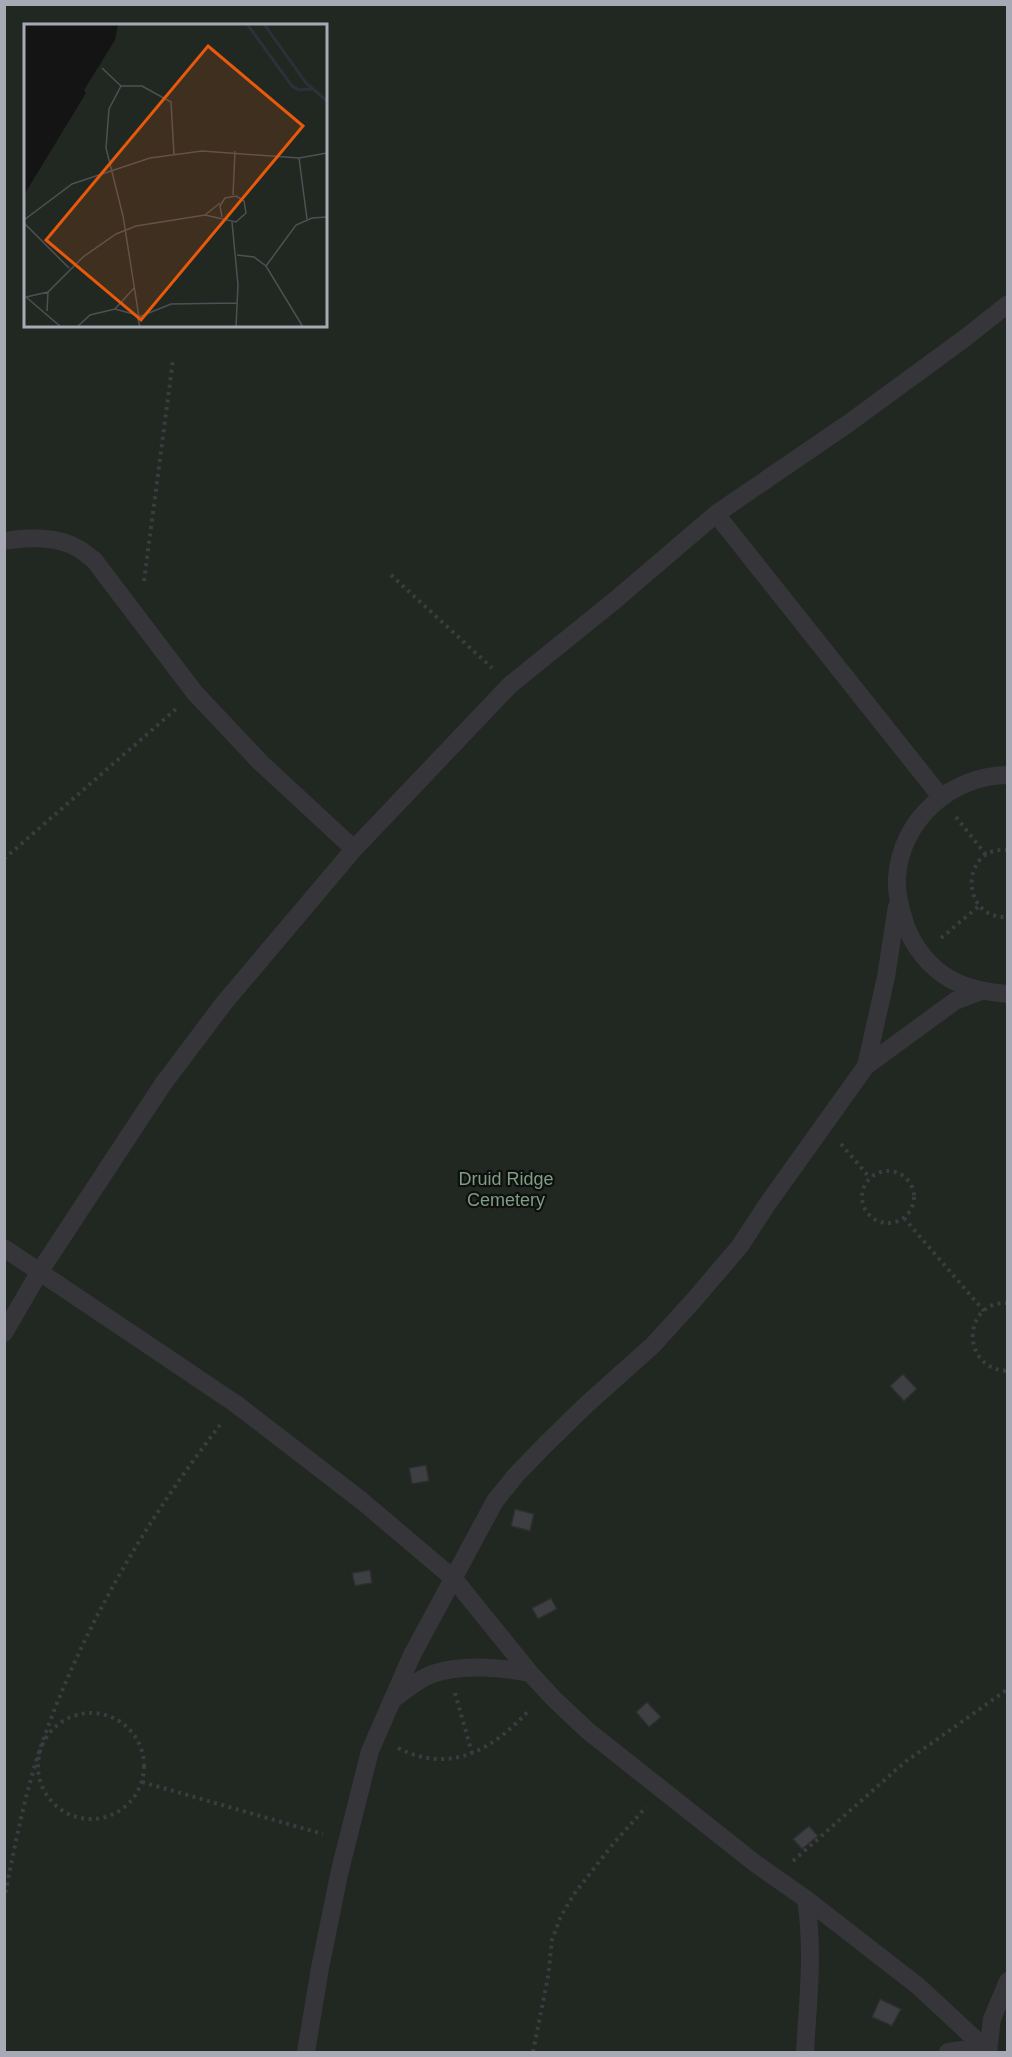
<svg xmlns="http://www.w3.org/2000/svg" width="1012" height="2057" font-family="Arial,sans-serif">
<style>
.green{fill:#202821;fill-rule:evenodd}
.building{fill:#3e3f42;stroke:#2e2e31;stroke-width:1.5}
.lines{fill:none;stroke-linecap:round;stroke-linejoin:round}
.path{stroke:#3b3c41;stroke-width:4;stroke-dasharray:3 4.5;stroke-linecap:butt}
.lane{stroke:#35353a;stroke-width:18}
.labels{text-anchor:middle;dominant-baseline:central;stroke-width:4.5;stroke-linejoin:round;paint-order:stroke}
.park-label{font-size:18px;fill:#7f9e83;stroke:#0f0f10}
.inset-river{fill:none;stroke:#2b3138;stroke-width:3}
.inset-road{fill:none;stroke:#4f5055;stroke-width:1.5}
.view{fill:#e8590c;fill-opacity:0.15;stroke:#e8590c;stroke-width:3}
.inset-edge{fill:none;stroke:#a7aab4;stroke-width:3}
</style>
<rect width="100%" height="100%" fill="#141415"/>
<path class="green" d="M5 5H1007V2052H5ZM26 26H326V326H26Z"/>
<g class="building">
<polygon points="903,1374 917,1389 904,1401 890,1386"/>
<polygon points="426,1465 429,1481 412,1484 409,1468"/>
<polygon points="515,1509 534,1514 530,1531 511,1526"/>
<polygon points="370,1570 372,1583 355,1586 352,1573"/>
<polygon points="551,1598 557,1609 538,1619 532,1608"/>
<polygon points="647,1702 661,1717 649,1727 636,1712"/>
<polygon points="809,1826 818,1836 802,1849 793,1839"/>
<polygon points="880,1999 901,2009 892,2026 872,2017"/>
</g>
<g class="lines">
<g class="path">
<polyline points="391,575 492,668"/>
<polyline points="144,581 173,360"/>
<polyline points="956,817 986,855"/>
<path d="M1008 850C960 845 959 920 1008 917"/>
<polyline points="4,859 176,709"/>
<polyline points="941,938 979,906"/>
<polyline points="841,1144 870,1178"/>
<circle cx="888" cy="1197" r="26"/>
<polyline points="904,1218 984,1311"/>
<path d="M1008 1303C963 1300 959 1369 1008 1371"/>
<polyline points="455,1693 472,1753"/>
<circle cx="91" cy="1766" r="53"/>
<path d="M398 1748C451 1775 494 1749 530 1709"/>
<polyline points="142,1782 323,1834"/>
<polyline points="793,1861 905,1762 1008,1689"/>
<path d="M4 1900C14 1849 24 1798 40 1749 80 1632 144 1523 220 1425"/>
<polyline points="533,2052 548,1977 552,1940 561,1916 574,1894 613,1844 646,1807"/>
</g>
<g class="lane">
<polyline points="716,514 941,797"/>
<path d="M4 541C27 537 59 536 79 549 85 552 89 557 94 560L195 693 261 763 354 849"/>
<path d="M1008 775C952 775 900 820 897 878 896 894 900 908 905 923 912 945 929 967 950 979 968 989 987 992 1008 994"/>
<polyline points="866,1066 886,977 897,906"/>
<polyline points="4,1248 236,1404 362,1501 454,1579 530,1673 554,1699 588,1731 756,1864 806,1899 918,1986 988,2051"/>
<polyline points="4,1333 40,1271 163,1084 224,1003 354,849 510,685 614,601 716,514 849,423 965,338 1008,304"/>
<path d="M392 1700C404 1692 418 1679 432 1674 460 1664 500 1667 530 1673"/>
<polyline points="988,2051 992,2019 1008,1981"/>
<polyline points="306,2052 320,1968 340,1870 370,1751 412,1655 495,1501 516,1475 545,1445 586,1405 653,1345 694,1300 740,1246 766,1206 866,1066 955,1001 981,991"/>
<path d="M805 2052C808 1998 814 1953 806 1899"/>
<polyline points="948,2052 962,2050 988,2051 989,2052"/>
</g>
</g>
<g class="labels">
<g class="park-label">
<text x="506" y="1179">Druid Ridge<tspan x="506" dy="21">Cemetery</tspan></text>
</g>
</g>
<g transform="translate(24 24)">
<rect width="303" height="303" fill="#141415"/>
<path d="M94 0H303V303H0V171L62 69 60 66 91 16Z" fill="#202821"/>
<path class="inset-river" d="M223 0 268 62 275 66 288 65M240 0 282 59 303 77"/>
<path class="inset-road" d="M78 44 97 62M150 130 147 78 118 62H97L85 85 82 124 99 192 115 293 147 280 213 279M275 134 283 195M209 171 211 127M181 191 196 179M0 196 48 160 126 134 178 127 275 134 303 129M208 198 214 261 212 303M0 199 45 244M213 231 230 233 242 242 279 303M242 242 272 201 288 194 303 193M2 273 24 268 59 233 92 210 112 202 181 191 212 198 222 189 220 177 212 172 201 174 196 182 198 193M2 273 37 303M91 285 110 264M23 287 24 268M53 303 66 291 91 285 113 291 116 303"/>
<path class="view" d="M184 22 279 102 117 296 22 216Z"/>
<rect width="303" height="303" class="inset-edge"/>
</g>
<rect width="1012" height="2057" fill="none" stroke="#a7aab4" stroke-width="12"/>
</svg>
